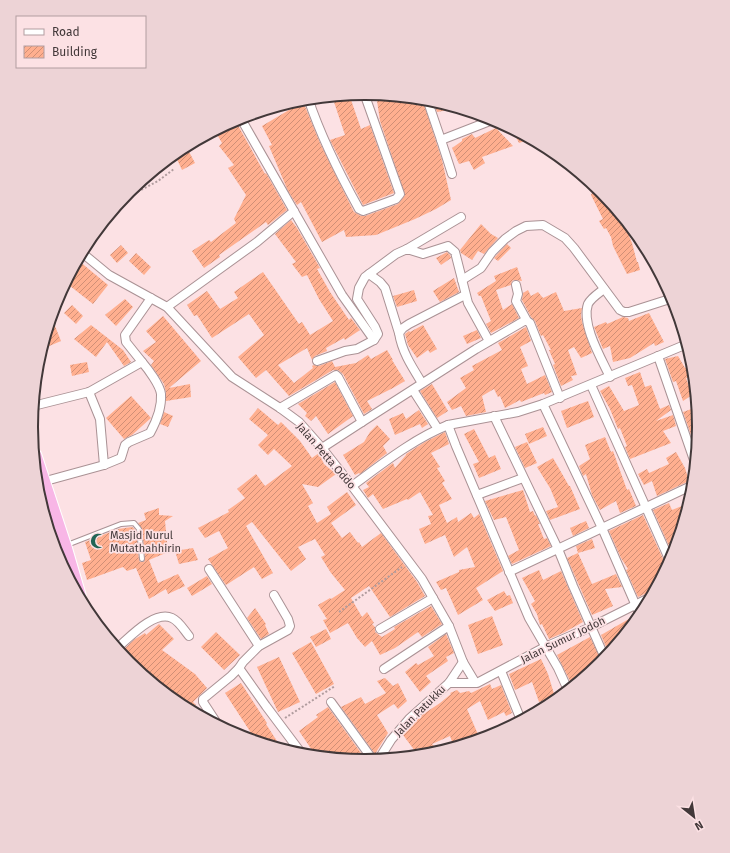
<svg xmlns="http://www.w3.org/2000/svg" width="730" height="853" font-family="'Fira Sans',sans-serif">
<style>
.building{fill:url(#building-hatch)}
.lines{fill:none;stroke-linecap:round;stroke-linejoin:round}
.lane-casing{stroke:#aa9295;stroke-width:6}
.street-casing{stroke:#aa9295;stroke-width:10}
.highway-casing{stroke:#fff;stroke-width:17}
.path{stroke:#b09c9e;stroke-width:2;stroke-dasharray:2 2;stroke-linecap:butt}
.lane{stroke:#fff;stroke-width:4}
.street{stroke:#fff;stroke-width:8}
.highway{stroke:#f8b6e6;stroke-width:15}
.labels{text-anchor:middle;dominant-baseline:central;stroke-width:3.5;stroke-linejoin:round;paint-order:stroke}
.street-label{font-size:11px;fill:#423839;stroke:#fce1e4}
.poi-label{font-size:11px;fill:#423839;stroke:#fce1e4;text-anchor:start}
.rim{fill:none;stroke:#423839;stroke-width:2}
</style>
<defs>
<pattern id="building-hatch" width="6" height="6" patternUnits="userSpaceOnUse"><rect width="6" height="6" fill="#ffaf8f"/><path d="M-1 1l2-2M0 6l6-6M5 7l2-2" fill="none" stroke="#d08f76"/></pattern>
</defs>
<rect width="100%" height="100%" fill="#fce1e4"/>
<g class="building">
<polygon points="349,94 361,129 370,125 394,193 363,205 330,140 345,135 332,96"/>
<polygon points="376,94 422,98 442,160 451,200 436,209 415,219 376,235 346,237 344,230 322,242 301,202 297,205 288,191 269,146 272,145 262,126 289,110 304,104 320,143 347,198 354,212 361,216 365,216 398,204 405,195 380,121"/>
<polygon points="433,100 441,102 460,108 437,112"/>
<polygon points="235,120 265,174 266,173 287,210 268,225 266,222 219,255 220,257 204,268 192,251 209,240 211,242 236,223 234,219 246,195 228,168 234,165 219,146 222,143 215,131"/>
<polygon points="511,127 531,139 519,143"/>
<polygon points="496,128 513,146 482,157 485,163 474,170 469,161 459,164 452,148 462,141 462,139 472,134 475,138"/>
<polygon points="187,148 195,163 182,170 175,155"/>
<polygon points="587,178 601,190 625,219 629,236 632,243 637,262 638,262 640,270 627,274 613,246 611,237 606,228 604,229 599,221 603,219 591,195 592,193"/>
<polygon points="291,220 297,228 320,268 317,269 330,292 349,320 351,318 360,330 345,340 344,338 326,348 327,351 315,356 312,360 307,348 278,365 294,383 313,368 312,366 314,365 319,366 332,361 335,367 356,363 368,355 371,359 387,350 393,360 392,360 405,381 393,388 367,401 372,409 364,414 343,374 338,370 333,370 289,396 266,370 256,378 238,357 264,335 249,314 212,338 197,315 194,316 187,305 207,291 220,309 238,298 234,292 263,272 299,324 302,322 310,335 333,321 319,299 307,275 302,277 292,264 296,262 275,234"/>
<polygon points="481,224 491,234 498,238 484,254 478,251 472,260 461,253 460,250"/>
<polygon points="507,244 511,248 498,261 494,258"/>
<polygon points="121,245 128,253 117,263 110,255"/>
<polygon points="447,252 450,255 451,258 441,265 436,258"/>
<polygon points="136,253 151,267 144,275 129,261"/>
<polygon points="79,261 108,285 93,304 65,282"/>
<polygon points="517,267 522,281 514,280 512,281 511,285 496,290 503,310 512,304 519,318 491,333 486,324 491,321 481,296 479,296 477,293 496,281 494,276"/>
<polygon points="454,278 459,292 440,302 433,291"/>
<polygon points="414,290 417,301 397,307 393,296"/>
<polygon points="528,290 531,296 538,292 543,298 556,292 564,311 582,308 581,315 582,322 592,353 581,358 574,347 568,350 577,375 571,376 573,380 561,386 553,365 555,364 549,350 551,350 543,335 541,336 535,321 531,317 522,300 523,293"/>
<polygon points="125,299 133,307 116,326 105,315"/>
<polygon points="72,305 83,316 76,324 64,313"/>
<polygon points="649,313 664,342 655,346 654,343 630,358 613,362 610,346 603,349 594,327 606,322 607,324 623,317 628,318 629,321"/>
<polygon points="163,316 201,361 169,388 190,384 191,397 166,401 166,393 164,384 151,365 154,361 143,351 156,342 146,331"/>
<polygon points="91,325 123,350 131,362 124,366 107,342 96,357 74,339"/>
<polygon points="423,325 437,349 430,353 428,350 417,358 408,345 405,334 409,331 410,332"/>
<polygon points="55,326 61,341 47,347 44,339 47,329"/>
<polygon points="526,327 531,341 520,347 528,366 521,369 527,384 545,375 552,392 545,395 544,393 521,402 520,400 505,408 500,396 498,397 494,389 482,396 486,412 466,416 461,406 452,410 447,402 466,388 460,378 474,370 472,366 502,350 498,343"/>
<polygon points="477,330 481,338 467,344 463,336"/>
<polygon points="678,356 685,368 693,365 694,376 686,378 692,395 683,401 676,381 673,382 665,359"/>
<polygon points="87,362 89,372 72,376 70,365"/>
<polygon points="640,372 645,387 651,385 660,409 669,405 671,410 656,421 673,415 676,426 663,431 671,443 630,459 625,447 627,446 620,428 618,429 610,409 600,391 609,386 624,411 639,405 632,385 628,386 625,378"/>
<polygon points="335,382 353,416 328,434 316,416 311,421 305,416 307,413 298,404"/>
<polygon points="432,384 448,411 437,418 420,391"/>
<polygon points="131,396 151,418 132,435 124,439 106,418"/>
<polygon points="588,401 594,417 567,428 561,411"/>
<polygon points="697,407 699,427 697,446 691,435 683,412"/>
<polygon points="258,408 278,425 281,422 300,441 312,458 319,453 324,464 336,474 318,487 302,484 313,503 308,506 317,523 331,514 327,507 347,492 356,505 331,523 342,538 350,532 358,543 359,542 362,547 381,533 417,582 425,596 390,617 369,586 351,598 362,617 367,612 374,623 372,624 375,627 375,632 382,637 395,629 394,627 431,606 442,624 422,637 418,632 395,648 380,655 372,641 365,647 357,638 348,623 330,633 323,620 327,619 318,605 330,598 331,599 345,590 331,573 321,557 325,555 315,539 298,547 306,559 291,571 252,522 246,526 273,573 262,579 254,567 226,585 208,559 228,548 219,531 205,538 198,528 229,512 228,510 245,498 237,489 256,474 265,486 292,466 274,449 268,455 258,445 268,435 249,419"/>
<polygon points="419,410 428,424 422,428 420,424 395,435 389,419 403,413 406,419"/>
<polygon points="164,412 173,416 168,427 160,424"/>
<polygon points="377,425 390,439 383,446 387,453 360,474 359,473 355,475 343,455 364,442 370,432"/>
<polygon points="543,427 547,436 529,444 525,434"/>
<polygon points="474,429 489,458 495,455 501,469 479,478 473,464 479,462 464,434"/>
<polygon points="445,432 449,444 431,453 440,467 437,468 445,481 442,483 452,499 439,505 447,523 457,517 458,522 471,513 474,518 479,514 503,571 476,588 483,600 458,615 446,588 441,590 436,582 459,572 459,570 475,567 467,547 454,557 445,535 425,544 419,529 431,524 428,516 433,515 420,492 408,500 407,499 383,509 373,494 368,498 363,490 369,487 366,483 390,465 393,463 395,468 406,455 406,454 425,442"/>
<polygon points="605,437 611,452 613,451 627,490 629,489 636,506 620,513 616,501 600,510 592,495 586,474 583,476 579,466 590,459 585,445"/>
<polygon points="527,442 537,463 525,468 515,447"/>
<polygon points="676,452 685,468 689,481 657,496 652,481 644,485 638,474 647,469 649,473 669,464 666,458"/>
<polygon points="553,458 569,486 570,486 580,509 550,520 546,511 558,507 550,488 537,467"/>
<polygon points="523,490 530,512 533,511 535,516 536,515 540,524 538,524 544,539 547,538 551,546 512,564 508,556 519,550 506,517 494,520 485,501"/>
<polygon points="669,503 672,510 689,503 673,555 653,510"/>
<polygon points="159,508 159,515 173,516 165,521 168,552 149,560 158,583 178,574 185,586 168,594 166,589 149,599 136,568 127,571 123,567 87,580 82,563 91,560 85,542 118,529 132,527 136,530 139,560 140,562 144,562 145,559 142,529 138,523 146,520 144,513"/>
<polygon points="643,515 665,563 667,566 653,592 649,592 638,597 626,570 628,569 621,558 609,531"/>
<polygon points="586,521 589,528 573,536 570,528"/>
<polygon points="592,539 595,548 578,553 576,546"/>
<polygon points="193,548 198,560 179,564 175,551"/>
<polygon points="578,553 592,584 616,574 622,587 605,589 613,606 592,615 567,558"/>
<polygon points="539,570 543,580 561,571 583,622 565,632 549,639 542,624 540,625 537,614 531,604 535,601 522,578"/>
<polygon points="207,576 212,584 192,596 187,588"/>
<polygon points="504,591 507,596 510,595 513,603 495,611 487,600"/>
<polygon points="255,608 266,624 265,625 269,634 261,639 247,618"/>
<polygon points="492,616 503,645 478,654 468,625"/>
<polygon points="634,616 637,619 620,640 606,647 601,635"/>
<polygon points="159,624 174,639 162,650 195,674 207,688 193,702 196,705 190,710 179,704 129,663 122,651 135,639 145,633 146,635"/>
<polygon points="326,629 331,639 316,647 310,637"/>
<polygon points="216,632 240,655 224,670 201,647"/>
<polygon points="446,634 454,653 446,657 448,661 426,676 431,682 420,692 405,672 416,663 418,665 434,656 428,647"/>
<polygon points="590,637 602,662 575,684 575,681 571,683 557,655"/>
<polygon points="311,642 334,684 316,694 292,653"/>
<polygon points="279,657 300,702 278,712 257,667"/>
<polygon points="541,659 548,674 555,697 539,702 532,682 515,690 509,674"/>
<polygon points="385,678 393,686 398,683 407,701 398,709 394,704 377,715 388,733 375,754 341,707 361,697 365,704 386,693 377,681"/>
<polygon points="241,683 267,723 266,724 282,749 249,739 253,736 225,693"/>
<polygon points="490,684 492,689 501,685 512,713 506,716 504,712 488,720 480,701 467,709 480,739 454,747 450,736 432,744 439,751 425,755 418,748 415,751 403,735 422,715 440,703 451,694 450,693 457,690 460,693 469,691 471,693"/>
<polygon points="328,707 366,760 316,756 299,731 318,717 316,715"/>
</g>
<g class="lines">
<g class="lane-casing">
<polyline id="lane" points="67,545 121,524 134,523 139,529 142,559"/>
</g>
<g class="street-casing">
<g id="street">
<path d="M308 98C321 137 339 173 359 209L363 211 396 199 400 194 364 93"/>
<polyline points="427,99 441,140"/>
<polyline points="240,117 342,295 374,340 357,349 345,351 317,361"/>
<polyline points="452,174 441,140 495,119"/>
<polyline points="407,249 461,217"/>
<polyline points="81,252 109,275 167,307 232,377 280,408 299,422 322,448 352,486 422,579 449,626 463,662 475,682"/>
<polyline points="369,274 380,282 385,288 399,333"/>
<polyline points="462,280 481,268 492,252 505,239 516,231 526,226 543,225 565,238 574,248 620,310 624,312 629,312 673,298"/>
<polyline points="516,285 518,294 516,301 527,321"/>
<path d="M604 289C599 293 591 298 588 304 581 324 601 358 610 377"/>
<polyline points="167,307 257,242 294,211"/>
<polyline points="374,340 378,334 375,327 357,299 359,288 365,277 396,254 407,249 423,254 448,246 455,252 468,303 489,341"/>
<polyline points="658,356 695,463"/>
<polyline points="142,362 126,342 125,335 151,298"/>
<path d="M422 383C412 367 402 352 399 333L403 328 409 324 465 295"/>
<polyline points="591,385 670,561"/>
<polyline points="413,390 438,429"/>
<polyline points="89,392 100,419 104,465"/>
<polyline points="543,404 602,528 640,615"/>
<path d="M33 406 89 392 142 362C148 369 160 385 161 394 162 408 156 422 150 433L129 442 125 445 121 458 104 465 42 482"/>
<polyline points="280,408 336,375 338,377 362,422 476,349 524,321 527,321 530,323 560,398"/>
<polyline points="494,416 558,549 573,586 605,658"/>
<polyline points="448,425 456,446 529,618 558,668 568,690"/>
<polyline points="322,448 362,422"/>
<path d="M352 486C382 464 413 439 448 425L518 412 543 404 687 344"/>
<polyline points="477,495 523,478"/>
<polyline points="209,569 259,646"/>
<polyline points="509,572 693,485"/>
<polyline points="380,629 433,598"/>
<path d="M117 648C129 638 154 610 172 618 179 621 184 630 189 636"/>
<polyline points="239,668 266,706 302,754"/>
<polyline points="384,669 449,626"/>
<polyline points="501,671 521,720"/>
<polyline points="449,683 477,683 545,647 591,627 651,597"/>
<polyline points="331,702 373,760"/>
<polyline points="218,725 203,702 203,699 231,676 239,668 243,662 259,646 288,630 290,626 288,619 274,595"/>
<polyline points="379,759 391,740 409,719 449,683 463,662"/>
</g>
</g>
<g class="highway-casing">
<polyline id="highway" points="34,456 64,547 78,595"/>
</g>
<g class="path">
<polyline points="120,201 158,181 174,169"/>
<polyline points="339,612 402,567"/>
<polyline points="285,718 335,686"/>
</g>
<use href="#lane" class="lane"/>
<use href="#street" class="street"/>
<use href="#highway" class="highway"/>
</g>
<defs>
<g id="mosque-bare" transform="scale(1.2)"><path d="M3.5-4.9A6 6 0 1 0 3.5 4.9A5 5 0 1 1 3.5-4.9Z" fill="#226555" stroke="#fce1e4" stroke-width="2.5" paint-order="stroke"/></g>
</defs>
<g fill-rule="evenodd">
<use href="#mosque-bare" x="98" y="541"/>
</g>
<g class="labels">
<g class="street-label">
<text transform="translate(326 456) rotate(49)">Jalan Petta Oddo</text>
<text transform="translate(563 640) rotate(-26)">Jalan Sumur Jodoh</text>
<text transform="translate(420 711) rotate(-45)">Jalan Patukku</text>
</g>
<g class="poi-label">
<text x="110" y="535">Masjid Nurul<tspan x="110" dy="13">Mutathahhirin</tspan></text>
</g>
</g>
<path d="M0 0H730V853H0ZM38 427a327 327 0 1 1 654 0a327 327 0 1 1-654 0Z" fill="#edd3d6" fill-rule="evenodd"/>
<path class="rim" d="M38 427a327 327 0 1 1 654 0a327 327 0 1 1-654 0Z"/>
<rect x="16" y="16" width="130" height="52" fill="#fce1e4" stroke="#b29da0"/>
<rect x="24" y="29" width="20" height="6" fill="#ffffff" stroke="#b29da0"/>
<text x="52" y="36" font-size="12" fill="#423839">Road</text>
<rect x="24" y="46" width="20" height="12" fill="url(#building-hatch)" stroke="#b29da0"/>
<text x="52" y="56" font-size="12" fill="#423839">Building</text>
<g transform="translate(694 817) rotate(150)" stroke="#fce1e4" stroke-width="3" paint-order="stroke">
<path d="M0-3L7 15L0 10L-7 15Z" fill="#423839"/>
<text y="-6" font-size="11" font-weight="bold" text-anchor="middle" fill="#423839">N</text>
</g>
</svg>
